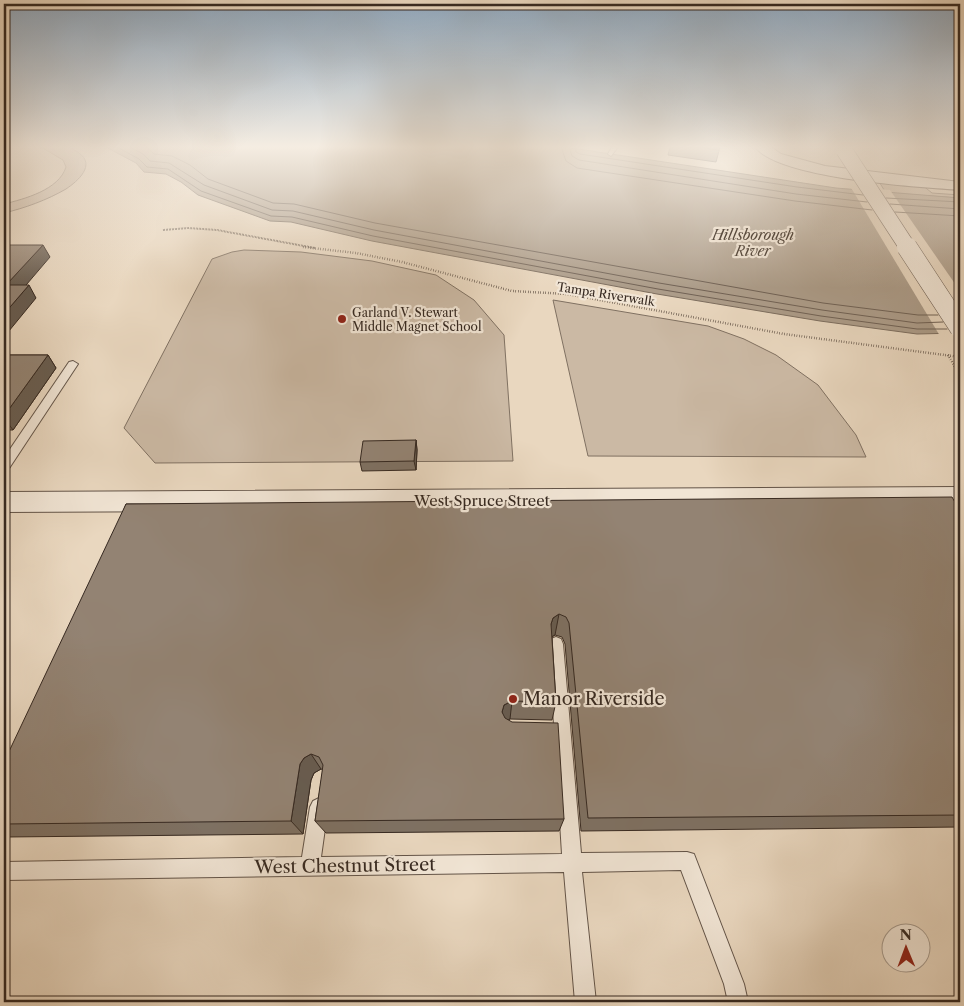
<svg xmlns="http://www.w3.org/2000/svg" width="964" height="1006" font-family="'Libre Caslon Text',serif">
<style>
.green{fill:#cbb9a4;stroke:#807162}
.water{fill:#ac9c89;stroke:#7d6e5f}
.pier{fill:#e9d7bf}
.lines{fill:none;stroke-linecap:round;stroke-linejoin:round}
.shore{stroke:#716255;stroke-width:1}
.service-casing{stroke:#635448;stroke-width:2}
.minor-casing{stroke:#635448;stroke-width:2}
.path-far1{stroke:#362921;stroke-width:2;stroke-dasharray:0.5 1;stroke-linecap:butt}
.path{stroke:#362921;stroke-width:2.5;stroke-dasharray:0.5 2;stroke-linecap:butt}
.service{fill:#f1e5d5;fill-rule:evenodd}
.minor{fill:#f1e5d5;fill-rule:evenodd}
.tertiary-bridge-far1-casing{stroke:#635448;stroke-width:17;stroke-linecap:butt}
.tertiary-bridge-casing{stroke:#635448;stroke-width:21;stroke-linecap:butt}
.tertiary-bridge-far1{stroke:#f1e5d5;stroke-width:16}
.tertiary-bridge{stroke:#f1e5d5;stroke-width:20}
.wall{fill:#7e7163;stroke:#362921}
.shaded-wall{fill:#675c50;stroke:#362921}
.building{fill:#938373;stroke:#362921}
.poi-dot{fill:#8f2418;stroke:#f1e5d5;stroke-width:2}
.labels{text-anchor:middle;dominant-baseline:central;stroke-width:4.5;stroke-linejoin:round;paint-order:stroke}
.far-street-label{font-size:12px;fill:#362921;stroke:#f1e5d5}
.far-poi-label{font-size:12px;fill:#362921;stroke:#f1e5d5;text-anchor:start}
.far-water-label{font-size:14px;font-style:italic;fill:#594c40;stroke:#f1e5d5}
.street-label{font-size:15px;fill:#362921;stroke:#f1e5d5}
.near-poi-label{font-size:18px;fill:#362921;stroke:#f1e5d5;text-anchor:start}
.near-street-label{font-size:18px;fill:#362921;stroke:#f1e5d5}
</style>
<rect width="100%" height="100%" fill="#e9d7bf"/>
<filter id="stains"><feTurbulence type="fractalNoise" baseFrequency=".004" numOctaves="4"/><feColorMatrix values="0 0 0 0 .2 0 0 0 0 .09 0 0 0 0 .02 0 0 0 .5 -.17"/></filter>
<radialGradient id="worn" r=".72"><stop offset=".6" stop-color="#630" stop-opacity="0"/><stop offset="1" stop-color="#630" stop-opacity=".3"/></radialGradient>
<g class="green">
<path d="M41 147C49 147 60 145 69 147 72 148 76 151 79 153 96 165 78 181 66 189 47 200 25 208 4 213V204C24 199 59 190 66 167L63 160Z"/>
<polygon points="878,180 921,184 932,193 960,195 960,198 886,193"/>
<polygon points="244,250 301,252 372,261 436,275 474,300 504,335 513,461 155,463 124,428 212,259 232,252"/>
<polygon points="553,300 708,326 744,339 776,355 818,385 856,435 866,457 588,456"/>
</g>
<polygon class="water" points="106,147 565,147 836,188 960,198 960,333 917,334 820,321 657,294 372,241 291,222 270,221 198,195 181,182 166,174 144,172 136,163"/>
<polygon class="pier" points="850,186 890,190 960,291 960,336 940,336"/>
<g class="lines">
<g class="shore">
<polyline points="117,147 139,159 147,167 168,169 201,191 271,216 292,217 373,236 658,289 821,316 917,329 947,329"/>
<polyline points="130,147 143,154 150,161 169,163 204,185 272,210 293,211 374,230 659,283 822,310 917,323 943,322"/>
<polyline points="146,147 154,154 172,156 190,165 208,179 273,203 294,204 375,223 823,303 918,315 938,315"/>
<polyline points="561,147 566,161 577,168 795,201 872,210"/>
<polyline points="569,147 572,156 579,160 796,194 867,202"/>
<polyline points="575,147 576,152 580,154 797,187 863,195"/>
<polyline points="886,198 960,202"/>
<polyline points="890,204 960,209"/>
<polyline points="895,212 960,216"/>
</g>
<g class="service-casing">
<g id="service">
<polygon points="612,147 618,147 611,156 608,154"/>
<polygon points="73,361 78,364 8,470 4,471 4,458 69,362"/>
<polygon points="556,637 561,639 563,644 581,853 687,852 694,854 744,984 748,1002 728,1002 724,984 681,870 582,872 596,1002 575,1002 564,872 4,880 4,862 302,857 310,807 313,801 319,798 325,801 328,807 321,857 562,854 549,644 551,639"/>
</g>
</g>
<g class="minor-casing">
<g id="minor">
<path d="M755 147H771L781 154 825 166 960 182V190C919 187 779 179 755 147Z"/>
<polygon points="960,487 960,507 4,512 4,492"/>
</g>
</g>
<polyline class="path-far1" points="163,230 188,228 217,230 315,248"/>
<g class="path">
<polyline points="303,247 356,253 402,262 512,291 567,294 784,334 960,357"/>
<polyline points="948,355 960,375"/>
</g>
<use href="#service" class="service"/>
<use href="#minor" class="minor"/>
<g class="tertiary-bridge-far1-casing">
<polyline id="tertiary-bridge-far1" points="844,150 908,248"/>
</g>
<g class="tertiary-bridge-casing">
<polyline id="tertiary-bridge" points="907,247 960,328"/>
</g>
<use href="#tertiary-bridge-far1" class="tertiary-bridge-far1"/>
<use href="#tertiary-bridge" class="tertiary-bridge"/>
</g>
<g class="wall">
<polygon points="670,147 720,147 716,162 668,155"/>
<polygon points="4,355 48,355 56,368 13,430 4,430"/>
<polygon points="416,440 417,450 416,470 362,471 360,462"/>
<polygon points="126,504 960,511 960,827 581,831 565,644 562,637 555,635 552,637 556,702 552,720 510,719 508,720 564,819 559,831 326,833 315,821 323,770 321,769 314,773 311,780 303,834 6,837 4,836 4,824"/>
</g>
<g class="shaded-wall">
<polygon points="43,245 50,257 15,298 6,285"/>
<polygon points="29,285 36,298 4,337 4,314"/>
<polygon points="48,355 56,368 13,430 4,418 4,416"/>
<polygon points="416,440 417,450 416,470 414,461"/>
<polygon points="559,614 555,635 549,638 551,624 553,618"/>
<polygon points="512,701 510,719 503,722 502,712 504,705"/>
<polygon points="311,754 321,769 314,773 311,780 303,834 291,821 300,764 304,758"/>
</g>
<g class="building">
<polygon points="696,147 720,147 719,150"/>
<polygon points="4,245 43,245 6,285 29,285 4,314"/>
<polygon points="4,355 48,355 4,416"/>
<polygon points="416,440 414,461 360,462 363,441"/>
<polygon points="952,497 960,511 960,815 588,818 569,623 566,617 559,614 553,618 551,624 556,702 512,701 504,705 502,712 505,718 512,722 558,723 564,819 315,821 323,765 319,757 311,754 304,758 300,764 291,821 4,824 4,762 126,504"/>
</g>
<linearGradient id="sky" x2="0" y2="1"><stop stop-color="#90aac2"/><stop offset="0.51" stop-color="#f5ede2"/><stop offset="1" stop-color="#f5ede2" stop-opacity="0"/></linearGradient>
<rect width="964" height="288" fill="url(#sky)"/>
<g class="poi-dot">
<circle cx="342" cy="319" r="5"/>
<circle cx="513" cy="699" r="5"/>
</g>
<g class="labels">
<g class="far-street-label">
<text transform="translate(606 294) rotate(9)">Tampa Riverwalk</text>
</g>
<g class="far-poi-label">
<text x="352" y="312">Garland V. Stewart<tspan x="352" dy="14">Middle Magnet School</tspan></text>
</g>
<g class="far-water-label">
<text x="753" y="235">Hillsborough<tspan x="753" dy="16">River</tspan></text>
</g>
<g class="street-label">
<text x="482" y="500">West Spruce Street</text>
</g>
<g class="near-poi-label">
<text x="523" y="699">Manor Riverside</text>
</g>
<g class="near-street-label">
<text transform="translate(345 866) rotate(-1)">West Chestnut Street</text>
</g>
</g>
<rect width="964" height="1006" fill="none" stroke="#e9d7bf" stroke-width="20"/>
<rect x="5" y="5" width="954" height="996" fill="none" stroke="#362921" stroke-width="2.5"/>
<rect x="10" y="10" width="944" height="986" fill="none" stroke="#362921"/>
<g transform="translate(906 948) rotate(359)"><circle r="24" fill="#f1e5d5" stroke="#a69a8d"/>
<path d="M0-4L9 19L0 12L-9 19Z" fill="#8f2418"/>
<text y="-8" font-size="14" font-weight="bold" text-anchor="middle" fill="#362921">N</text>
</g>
<rect width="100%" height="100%" filter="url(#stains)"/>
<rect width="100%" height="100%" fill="url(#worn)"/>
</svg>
